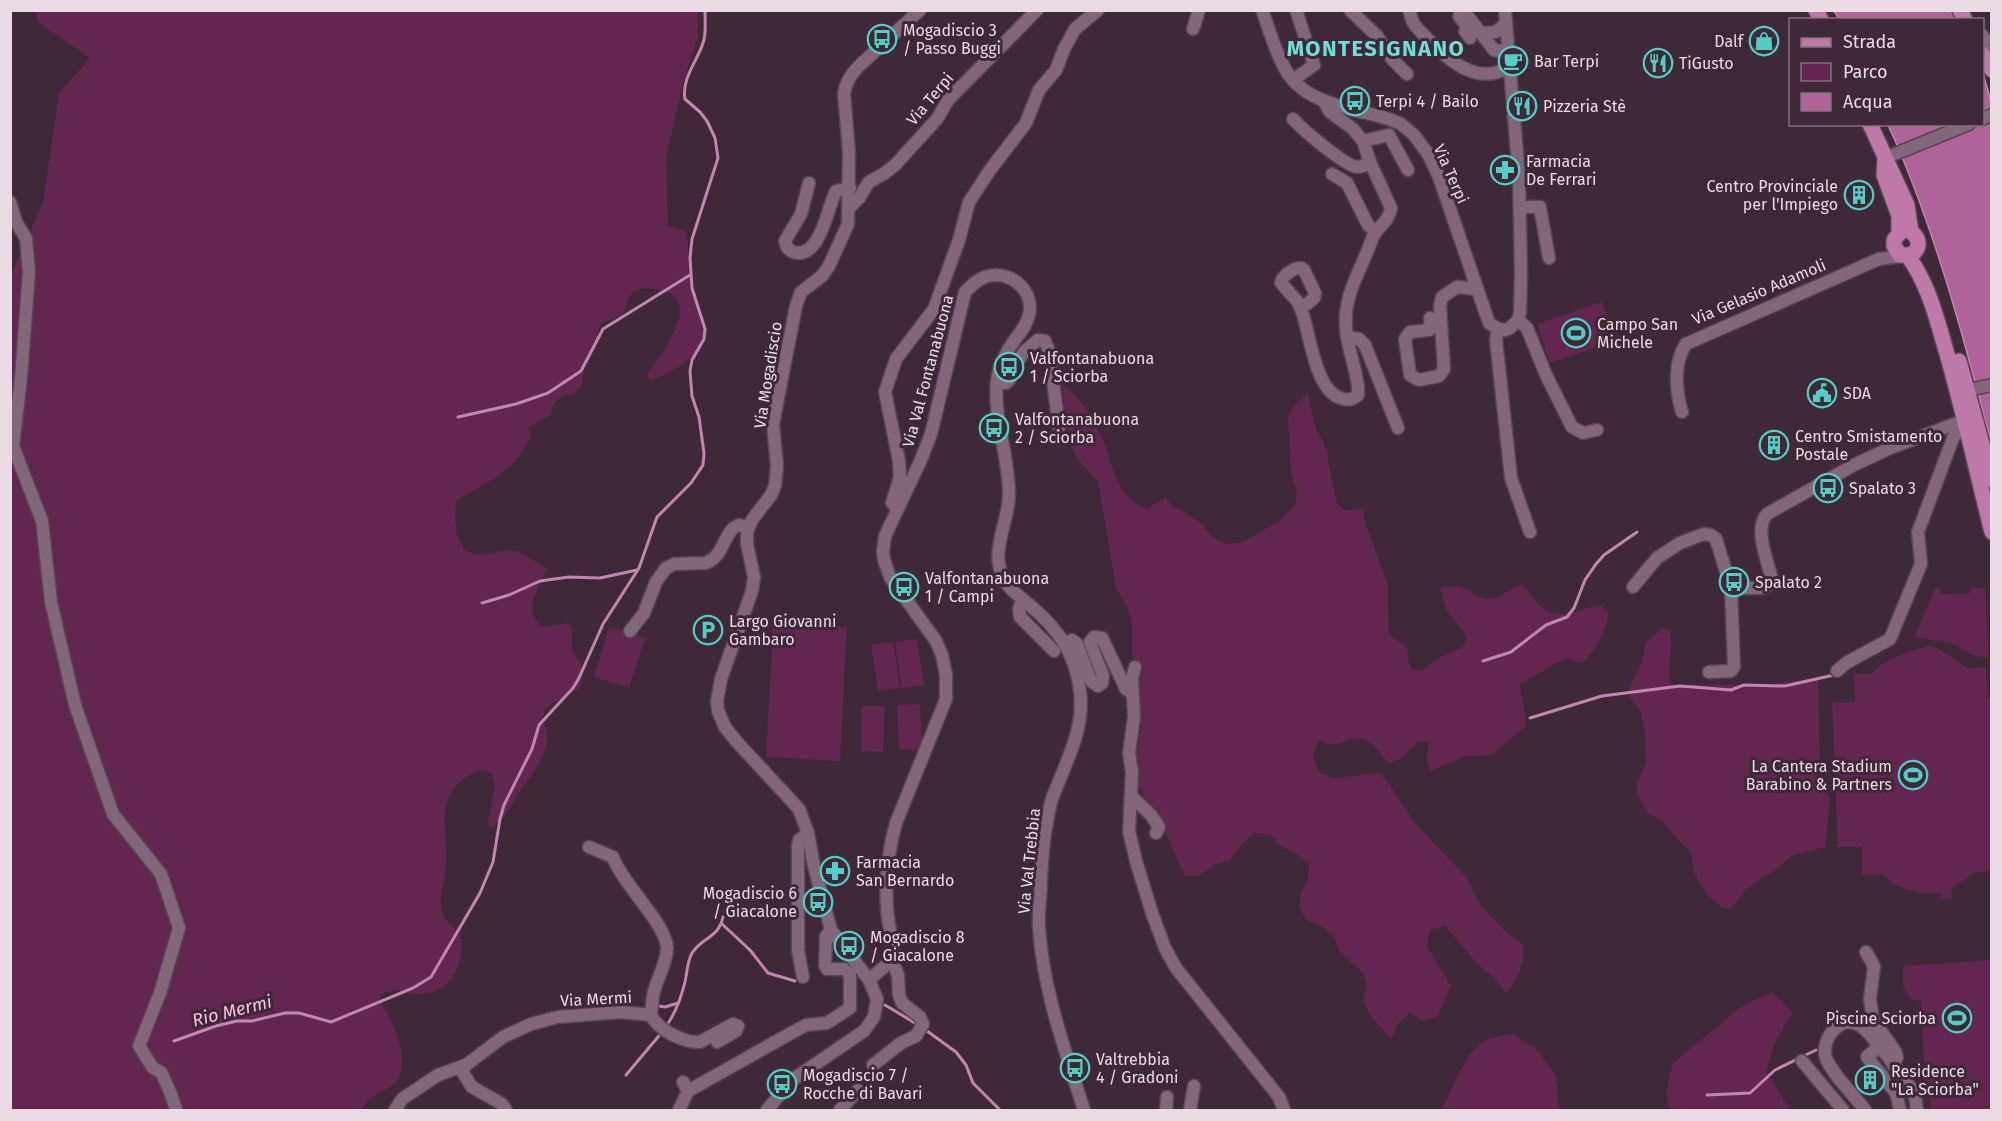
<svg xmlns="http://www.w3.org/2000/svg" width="2002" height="1121" font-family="'Fira Sans',sans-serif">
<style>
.green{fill:#622650}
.water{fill:#b06398;stroke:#c187ae;stroke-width:1.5}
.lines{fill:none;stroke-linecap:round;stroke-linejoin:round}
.stream{stroke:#c187ae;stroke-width:3}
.minor-casing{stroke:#584552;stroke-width:15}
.major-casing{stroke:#584552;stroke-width:18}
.minor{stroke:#816778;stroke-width:12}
.major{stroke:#bf79a9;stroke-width:15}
.labels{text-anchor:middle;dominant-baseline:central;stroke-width:6;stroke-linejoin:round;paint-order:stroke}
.poi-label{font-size:16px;fill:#e9dae3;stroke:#3f2937;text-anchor:start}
.street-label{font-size:16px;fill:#e9dae3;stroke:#3f2937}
.water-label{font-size:18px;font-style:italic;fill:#febee7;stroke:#3f2937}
.district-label{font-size:22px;font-weight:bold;letter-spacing:1.5px;fill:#72ddd7;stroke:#3f2937}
</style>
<rect width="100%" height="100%" fill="#3f2937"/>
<g class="green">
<path d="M36 11H698V37L683 83 666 159 668 226 685 231 688 243 690 278 704 330C704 357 674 370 653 380L646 376C659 358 706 298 660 290 652 289 640 286 633 292 627 297 628 306 624 312 617 322 602 317 598 329 597 334 599 338 597 343 593 351 586 359 584 368 583 374 584 383 579 389 568 402 556 388 551 415L528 427 531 437 515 462 495 478 457 500C454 512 455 525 458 537 468 568 493 547 514 551 525 553 537 563 547 569 539 586 521 614 543 627L568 623 572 628V650L582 666 583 671 580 688 576 691 546 707 542 719C557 745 535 770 520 791 511 804 506 821 490 827L488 822 495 785 492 774C484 769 479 769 471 774 432 797 449 830 446 866 445 881 438 898 442 912 444 921 453 927 460 933 466 961 454 991 423 994 405 995 400 985 381 995L380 1000C392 1019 417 1069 390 1087 377 1096 368 1094 362 1110H11V275L43 202 59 93 90 58 38 22Z"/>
<polygon points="1602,302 1616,341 1550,363 1537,324"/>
<path d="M1062 385C1082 397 1097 424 1105 445 1112 465 1115 485 1131 499 1135 503 1142 506 1147 509L1166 497 1172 507 1183 511 1202 524 1212 537 1226 544 1241 543 1281 520 1295 504 1297 494 1291 472 1288 416 1293 407 1308 393 1314 424 1328 452V462L1337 503 1344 510 1363 509 1366 525 1388 585 1389 634 1407 648 1409 663 1413 670 1421 671 1433 661 1462 647 1467 641 1465 633 1446 609 1440 587C1446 587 1453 586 1459 587 1473 589 1479 604 1495 598 1504 595 1512 588 1521 584 1531 591 1534 603 1544 609 1561 621 1581 608 1600 605L1609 613C1605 633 1596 650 1582 664L1566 658 1520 684C1521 699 1527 711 1526 726L1491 755 1465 756 1431 771 1426 761 1429 741 1418 742 1400 759 1389 763C1381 756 1374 743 1365 739 1348 734 1342 752 1319 740L1313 757 1319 772 1333 778 1379 773 1389 784 1414 822 1467 878 1481 906 1506 932 1523 944C1527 961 1516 981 1506 994L1498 982 1475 961 1445 926 1430 930 1427 946 1451 986 1438 1016 1423 1021 1410 1013 1398 1024 1391 1039 1371 1016 1363 1001 1367 985 1363 973 1340 952 1334 937 1323 927 1308 921 1299 908 1301 893 1308 879 1309 864 1297 854 1281 846 1270 835 1254 833 1242 844 1229 861 1214 865 1200 875 1185 877 1157 812 1145 798 1138 785 1136 760 1141 730V706L1138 680 1132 653V622L1127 606 1116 588 1098 482C1092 474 1080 463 1076 456 1065 435 1065 408 1062 385Z"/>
<path d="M1971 587 1985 588 1989 658C1968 656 1970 651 1953 644 1941 640 1927 639 1914 638L1935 589 1940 588 1941 594 1971 593Z"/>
<polygon points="773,623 847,627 840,761 766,757"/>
<polygon points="609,627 645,638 629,688 594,677"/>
<path d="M1663 628 1669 630C1675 648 1666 667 1671 684L1684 685 1775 684 1818 678 1820 772 1830 800 1825 847 1792 856 1773 872 1758 880 1745 890 1735 904 1729 909 1721 907 1708 896 1695 875 1690 852 1673 834 1663 821 1648 813 1643 806 1637 792V784L1646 763 1645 733 1640 710 1630 697 1628 690 1641 664 1646 642Z"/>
<polygon points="917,639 924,685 902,688 895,642"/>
<polygon points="893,642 900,688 878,691 871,644"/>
<path d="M1928 646 1937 648 1968 668 1986 667 1988 699H1991V871L1975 872 1952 888 1951 899H1941V893L1923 894 1897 886 1881 874 1862 875V847H1838L1832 703 1855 702 1854 674H1871C1888 657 1906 652 1928 646Z"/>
<polygon points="920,704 922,749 899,750 897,705"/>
<polygon points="862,706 885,706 883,752 861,751"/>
<polygon points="1991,960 1991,1110 1931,1110 1923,1050 1921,1001 1912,1000 1903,987 1903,966"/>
<polygon points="1772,992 1793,1013 1776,1040 1766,1071 1790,1110 1670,1110 1666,1094 1672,1064 1742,1006"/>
<path d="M1513 1033 1538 1051 1556 1076 1559 1110H1441C1452 1092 1466 1048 1486 1040 1494 1037 1504 1036 1513 1033Z"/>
</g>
<g class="water">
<polygon points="1834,11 1951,11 1956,19 1839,19"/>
<path d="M1983 73 1992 105 1991 443C1964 338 1933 223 1888 125L1982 124Z"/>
</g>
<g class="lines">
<g class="stream">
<polyline points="458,417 516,404 548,393 581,371 603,329 690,275"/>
<polyline points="482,603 509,595 540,581 569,577 600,578 637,570"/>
<polyline points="1483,661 1511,652 1546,625 1567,617 1574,608 1585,580 1596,564 1604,555 1637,532"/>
<polyline points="1530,718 1602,696 1680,686 1731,690 1744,685 1785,686 1834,675"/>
<polyline points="722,924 750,950 768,973 795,981"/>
<polyline points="885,1005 915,1023"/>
<polyline points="659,1006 665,1007 678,1003"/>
<path d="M667 1025C676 1012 681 998 685 982 687 973 687 964 691 955 700 937 718 940 723 917"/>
<polyline points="927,1031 956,1052 966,1065 973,1083 1000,1110"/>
<path d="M174 1041 216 1026 237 1021H252L285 1013H299L331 1022 413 988 431 977 480 893 493 862 500 819 504 805 532 749 539 725 573 688 579 678 603 624 639 568 657 517 691 483 703 465 704 453 699 417 692 396 690 371 692 360 704 339 705 329 692 288 690 258 692 239 718 158 715 138 707 121 700 112 685 99C681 78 699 59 704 40 706 31 705 20 705 10"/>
<polyline points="626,1075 663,1031"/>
<polyline points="1707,1095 1750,1093 1775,1070 1816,1050"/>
</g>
<g class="minor-casing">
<g id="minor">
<path d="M1262 10C1269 29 1275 50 1284 67 1303 105 1353 108 1389 119L1401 124 1414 135 1428 154 1439 177 1489 323 1498 329 1505 330 1510 328 1518 320 1520 312 1521 274 1519 177 1505 10"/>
<polyline points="1350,10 1377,36 1392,59 1407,74"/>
<path d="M1409 10C1411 15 1411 19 1414 24 1419 31 1427 38 1433 44 1455 66 1481 85 1511 66"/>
<polyline points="1463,10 1494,50 1500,51 1509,49"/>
<polyline points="1459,16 1467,26 1465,31 1470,38"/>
<polyline points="1193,29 1199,10"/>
<polyline points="1481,33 1496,32 1506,23"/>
<polyline points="1982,35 1992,48"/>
<polyline points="1292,79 1296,78 1314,65 1296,10"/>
<path d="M1293 119C1303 130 1344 165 1357 167 1362 167 1366 164 1370 162"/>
<polyline points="1982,119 1992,115"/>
<polyline points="1363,141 1389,135 1408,170"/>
<polyline points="1885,158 1969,124"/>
<polyline points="1332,174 1347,183 1368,225 1375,231"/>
<path d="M809 183 801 214 785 241C786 246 788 250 793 252 821 261 828 204 836 191L850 188"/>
<polyline points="10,202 16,222 26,238 29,272 21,378 13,446 42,521 51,602 75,705 113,814 161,874 179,928 160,993 139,1046 153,1068 161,1072 171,1094 176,1110"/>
<polyline points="850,207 859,198 869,182 885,173 896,164 937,119 948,100 1037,10"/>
<polyline points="1520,207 1540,207 1549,258"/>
<path d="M1307 304 1314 298 1315 293 1304 270 1301 268C1294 267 1282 276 1281 283L1297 301 1301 309C1311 334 1315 405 1352 399L1358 395V387C1356 367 1347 348 1346 328 1343 294 1362 269 1372 239 1376 227 1389 223 1391 208L1370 162 1363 141 1353 129 1330 112 1323 100"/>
<polyline points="1430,318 1431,328 1429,330 1410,332 1405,339 1410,375 1419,380 1439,376 1444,369 1440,306 1442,297 1457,287 1477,289"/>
<polyline points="1518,320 1527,328 1546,375 1572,427 1583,433 1597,430"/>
<polyline points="1498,329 1496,340 1511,478 1530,532"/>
<polyline points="1347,337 1359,339 1365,345 1398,428"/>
<polyline points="997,383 1006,383 1009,380 1014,367 1024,352 1038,340 1045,341 1049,351 1059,427"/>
<polyline points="1968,390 1992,385"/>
<path d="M1682 412C1676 392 1673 362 1686 344L1879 259 1902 256"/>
<polyline points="896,507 892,503 900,477 899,461 885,392 896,359 934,309 959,240 969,202 990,170 1026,123 1039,90 1056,70 1064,49 1075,29 1098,10"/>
<polyline points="1633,587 1657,558 1680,543 1704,534 1711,535 1716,539 1731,588 1734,667 1731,671 1709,672"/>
<path d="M1731 588H1764L1770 584 1771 576C1767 559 1754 529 1767 514L1854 465 1888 449 1965 420"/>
<polyline points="1023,599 1019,609 1020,617 1054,651"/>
<path d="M630 631 644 613 656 582 666 568 674 564 706 563C723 556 722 540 733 528L739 525 748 528"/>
<polyline points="1066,643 1072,640 1077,644 1091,681 1098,686 1102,683 1103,676 1090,642 1094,637 1102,638 1126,689 1132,693"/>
<polyline points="1135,667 1132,678 1134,717 1129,753 1132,772 1129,831 1136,861 1152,913 1165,948 1176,968 1279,1097 1284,1110"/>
<polyline points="1837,671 1846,663 1890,639 1921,564 1918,532 1953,438 1965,420"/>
<polyline points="1131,796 1151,815 1159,827 1156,833"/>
<path d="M589 847 613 857C622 884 666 923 667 948 667 962 659 975 655 988 652 996 652 1007 651 1015"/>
<polyline points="1866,952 1874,966 1870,999 1873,1020 1895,1051 1897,1057 1893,1065"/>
<polyline points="803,977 798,950 798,847 799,840 808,833"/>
<path d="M869 980 892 960C894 943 888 926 887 908 885 879 888 851 896 823L946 699V675L942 655 936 641 890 577 884 560 883 551 885 536 920 462 931 434 965 292C971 286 979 278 988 276 1012 270 1037 293 1028 318 1026 325 1021 332 1016 338 1007 351 999 364 997 381 993 418 1009 456 1009 494 1009 522 988 554 1005 581 1011 592 1023 599 1032 607 1059 630 1076 655 1080 691 1085 731 1065 763 1052 799 1049 808 1048 818 1046 827 1043 844 1042 862 1041 879 1041 895 1038 911 1039 927 1043 990 1065 1050 1084 1110"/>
<path d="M651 1015C658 1030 684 1043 700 1042L733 1024 738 1026 736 1031 717 1042"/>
<polyline points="1879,1046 1867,1057 1896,1093 1900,1110"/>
<polyline points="1802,1061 1843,1110"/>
<polyline points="873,1065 901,1043 916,1036 923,1024 920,1017 902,1003 899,995 898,975 892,960"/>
<polyline points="460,1068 472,1087 502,1104 506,1110"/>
<polyline points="683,1082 688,1091 793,1032 806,1025 827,1023 850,1008 850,974 844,969 827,969 825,965 826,936 831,930"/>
<polyline points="395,1110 402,1099 438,1075 466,1065 503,1037 531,1024 558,1017 621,1012 651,1015"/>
<polyline points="679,1110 688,1091"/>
<path d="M767 1110 792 1080 864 1031 874 1017 877 999 869 980 831 930 814 866 808 833 799 809 737 742 725 727 718 711 717 701 721 679 752 591 754 577 747 544V532L752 520 771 495 775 486 777 466 773 424 796 306 801 292 822 276 829 266 848 224 849 153 844 93C846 82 851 74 859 66L920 10"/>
<polyline points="840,1110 858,1090"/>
<polyline points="1166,1110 1167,1097"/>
<polyline points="1190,1110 1194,1086"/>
<path d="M1865 1110C1855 1096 1831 1073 1826 1058 1820 1039 1841 1013 1861 1026 1871 1033 1907 1081 1913 1092 1916 1098 1916 1105 1917 1110"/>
</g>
</g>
<g class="major-casing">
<g id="major">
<polyline points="1816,10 1821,20"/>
<polyline points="1960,10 1965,20"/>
<polyline points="1982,54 1992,70"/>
<path d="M1870 124 1907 205 1911 232C1921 239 1920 249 1911 255H1900L1894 246V240L1899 234V216L1884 175 1885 158"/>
<path d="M1908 256C1929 285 1937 320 1947 354 1964 413 1977 473 1992 532"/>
<polyline points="1959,361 1992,480"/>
</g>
</g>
<use href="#minor" class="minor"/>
<use href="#major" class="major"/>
</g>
<defs>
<g id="bus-ring" transform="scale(1.5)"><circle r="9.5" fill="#3f2937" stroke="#54cdc7" stroke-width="1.5"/><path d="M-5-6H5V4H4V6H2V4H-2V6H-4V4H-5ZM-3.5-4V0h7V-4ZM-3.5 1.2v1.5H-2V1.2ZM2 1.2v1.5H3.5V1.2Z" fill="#54cdc7"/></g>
<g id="shop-ring" transform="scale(1.5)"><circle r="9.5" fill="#3f2937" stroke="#54cdc7" stroke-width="1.5"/><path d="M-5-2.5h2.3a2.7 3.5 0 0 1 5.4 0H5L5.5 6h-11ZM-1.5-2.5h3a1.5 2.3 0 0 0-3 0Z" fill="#54cdc7"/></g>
<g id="cafe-ring" transform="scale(1.5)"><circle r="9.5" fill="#3f2937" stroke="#54cdc7" stroke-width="1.5"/><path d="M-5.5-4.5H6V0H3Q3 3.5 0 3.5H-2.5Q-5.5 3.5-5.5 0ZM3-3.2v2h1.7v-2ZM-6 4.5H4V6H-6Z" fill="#54cdc7"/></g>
<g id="restaurant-ring" transform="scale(1.5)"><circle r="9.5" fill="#3f2937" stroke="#54cdc7" stroke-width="1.5"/><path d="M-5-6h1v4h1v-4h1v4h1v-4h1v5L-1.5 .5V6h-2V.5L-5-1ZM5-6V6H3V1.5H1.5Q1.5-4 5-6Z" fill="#54cdc7"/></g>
<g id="pharmacy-ring" transform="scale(1.5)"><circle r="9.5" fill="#3f2937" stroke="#54cdc7" stroke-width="1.5"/><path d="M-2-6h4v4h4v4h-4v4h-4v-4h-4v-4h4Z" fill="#54cdc7"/></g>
<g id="building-ring" transform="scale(1.5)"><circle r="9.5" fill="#3f2937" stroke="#54cdc7" stroke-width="1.5"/><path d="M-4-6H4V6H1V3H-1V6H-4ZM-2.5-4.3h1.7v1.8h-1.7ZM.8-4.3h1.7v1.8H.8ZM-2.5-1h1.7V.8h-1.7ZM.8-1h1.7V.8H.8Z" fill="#54cdc7"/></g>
<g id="stadium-ring" transform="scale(1.5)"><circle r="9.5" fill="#3f2937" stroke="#54cdc7" stroke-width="1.5"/><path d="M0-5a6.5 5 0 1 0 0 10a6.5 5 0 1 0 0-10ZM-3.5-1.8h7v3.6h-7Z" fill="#54cdc7"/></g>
<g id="civic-ring" transform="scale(1.5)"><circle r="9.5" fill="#3f2937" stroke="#54cdc7" stroke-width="1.5"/><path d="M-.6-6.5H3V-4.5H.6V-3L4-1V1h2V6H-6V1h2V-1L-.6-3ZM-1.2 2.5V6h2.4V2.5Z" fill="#54cdc7"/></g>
<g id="parking-ring" transform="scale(1.5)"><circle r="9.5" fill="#3f2937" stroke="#54cdc7" stroke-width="1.5"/><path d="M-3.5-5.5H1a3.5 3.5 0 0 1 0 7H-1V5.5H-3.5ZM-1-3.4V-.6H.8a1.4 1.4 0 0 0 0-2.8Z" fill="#54cdc7"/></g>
</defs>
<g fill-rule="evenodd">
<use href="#bus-ring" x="882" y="39"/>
<use href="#shop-ring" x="1764" y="41"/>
<use href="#cafe-ring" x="1513" y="61"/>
<use href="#restaurant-ring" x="1658" y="63"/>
<use href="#bus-ring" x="1355" y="101"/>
<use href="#restaurant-ring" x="1522" y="106"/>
<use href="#pharmacy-ring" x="1505" y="170"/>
<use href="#building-ring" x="1859" y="195"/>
<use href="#stadium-ring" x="1576" y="333"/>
<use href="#bus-ring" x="1009" y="367"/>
<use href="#civic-ring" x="1822" y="393"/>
<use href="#bus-ring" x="994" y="428"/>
<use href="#building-ring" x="1774" y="445"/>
<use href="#bus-ring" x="1828" y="488"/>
<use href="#bus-ring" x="1734" y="582"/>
<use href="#bus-ring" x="904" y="587"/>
<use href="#parking-ring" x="708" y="630"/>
<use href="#stadium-ring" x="1913" y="775"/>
<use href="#pharmacy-ring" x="835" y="871"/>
<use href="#bus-ring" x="818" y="902"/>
<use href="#bus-ring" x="849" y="946"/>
<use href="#stadium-ring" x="1957" y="1018"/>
<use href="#bus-ring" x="1075" y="1068"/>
<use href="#building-ring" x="1870" y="1080"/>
<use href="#bus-ring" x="782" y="1084"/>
</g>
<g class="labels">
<g class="poi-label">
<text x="903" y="30">Mogadiscio 3<tspan x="903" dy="18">/ Passo Buggi</tspan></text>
<text x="1743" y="41" text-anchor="end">Dalf</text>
<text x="1534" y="61">Bar Terpi</text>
<text x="1679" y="63">TiGusto</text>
<text x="1376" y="101">Terpi 4 / Bailo</text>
<text x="1543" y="106">Pizzeria Stè</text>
<text x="1526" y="161">Farmacia<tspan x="1526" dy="18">De Ferrari</tspan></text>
<text x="1838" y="186" text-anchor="end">Centro Provinciale<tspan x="1838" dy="18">per l'Impiego</tspan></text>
<text x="1597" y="324">Campo San<tspan x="1597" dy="18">Michele</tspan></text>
<text x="1030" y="358">Valfontanabuona<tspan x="1030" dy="18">1 / Sciorba</tspan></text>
<text x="1843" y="393">SDA</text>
<text x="1015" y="419">Valfontanabuona<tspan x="1015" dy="18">2 / Sciorba</tspan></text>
<text x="1795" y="436">Centro Smistamento<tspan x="1795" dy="18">Postale</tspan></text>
<text x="1849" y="488">Spalato 3</text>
<text x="925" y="578">Valfontanabuona<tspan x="925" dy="18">1 / Campi</tspan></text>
<text x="1755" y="582">Spalato 2</text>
<text x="729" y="621">Largo Giovanni<tspan x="729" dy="18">Gambaro</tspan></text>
<text x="1892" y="766" text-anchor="end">La Cantera Stadium<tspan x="1892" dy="18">Barabino &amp; Partners</tspan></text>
<text x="856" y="862">Farmacia<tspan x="856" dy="18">San Bernardo</tspan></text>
<text x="797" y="893" text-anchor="end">Mogadiscio 6<tspan x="797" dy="18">/ Giacalone</tspan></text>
<text x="870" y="937">Mogadiscio 8<tspan x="870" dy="18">/ Giacalone</tspan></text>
<text x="1936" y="1018" text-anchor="end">Piscine Sciorba</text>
<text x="1096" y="1059">Valtrebbia<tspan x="1096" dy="18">4 / Gradoni</tspan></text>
<text x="1891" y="1071">Residence<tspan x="1891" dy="18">"La Sciorba"</tspan></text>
<text x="803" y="1075">Mogadiscio 7 /<tspan x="803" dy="18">Rocche di Bavari</tspan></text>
</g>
<g class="street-label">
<text transform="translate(930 99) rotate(-50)">Via Terpi</text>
<text transform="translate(1451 174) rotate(66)">Via Terpi</text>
<text transform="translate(1759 292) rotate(-23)">Via Gelasio Adamoli</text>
<text transform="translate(928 371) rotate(-75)">Via Val Fontanabuona</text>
<text transform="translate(768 375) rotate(-81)">Via Mogadiscio</text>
<text transform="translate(1029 861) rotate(-84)">Via Val Trebbia</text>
<text transform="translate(596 999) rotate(-3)">Via Mermi</text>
</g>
<g class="water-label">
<text transform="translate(232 1011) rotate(-14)">Rio Mermi</text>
</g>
<g class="district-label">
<text x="1376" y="48">MONTESIGNANO</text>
</g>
</g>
<rect width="2002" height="1121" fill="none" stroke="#e9dae3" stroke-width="24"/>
<rect x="1789" y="18" width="195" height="108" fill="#3f2937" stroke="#83707c" stroke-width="1.5"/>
<rect x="1801" y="38" width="30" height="9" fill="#bf79a9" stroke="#83707c" stroke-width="1.5"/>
<text x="1843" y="48" font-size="18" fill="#e9dae3">Strada</text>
<rect x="1801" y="63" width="30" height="18" fill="#622650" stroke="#83707c" stroke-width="1.5"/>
<text x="1843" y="78" font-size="18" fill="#e9dae3">Parco</text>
<rect x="1801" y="93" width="30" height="18" fill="#b06398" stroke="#83707c" stroke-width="1.5"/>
<text x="1843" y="108" font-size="18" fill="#e9dae3">Acqua</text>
</svg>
